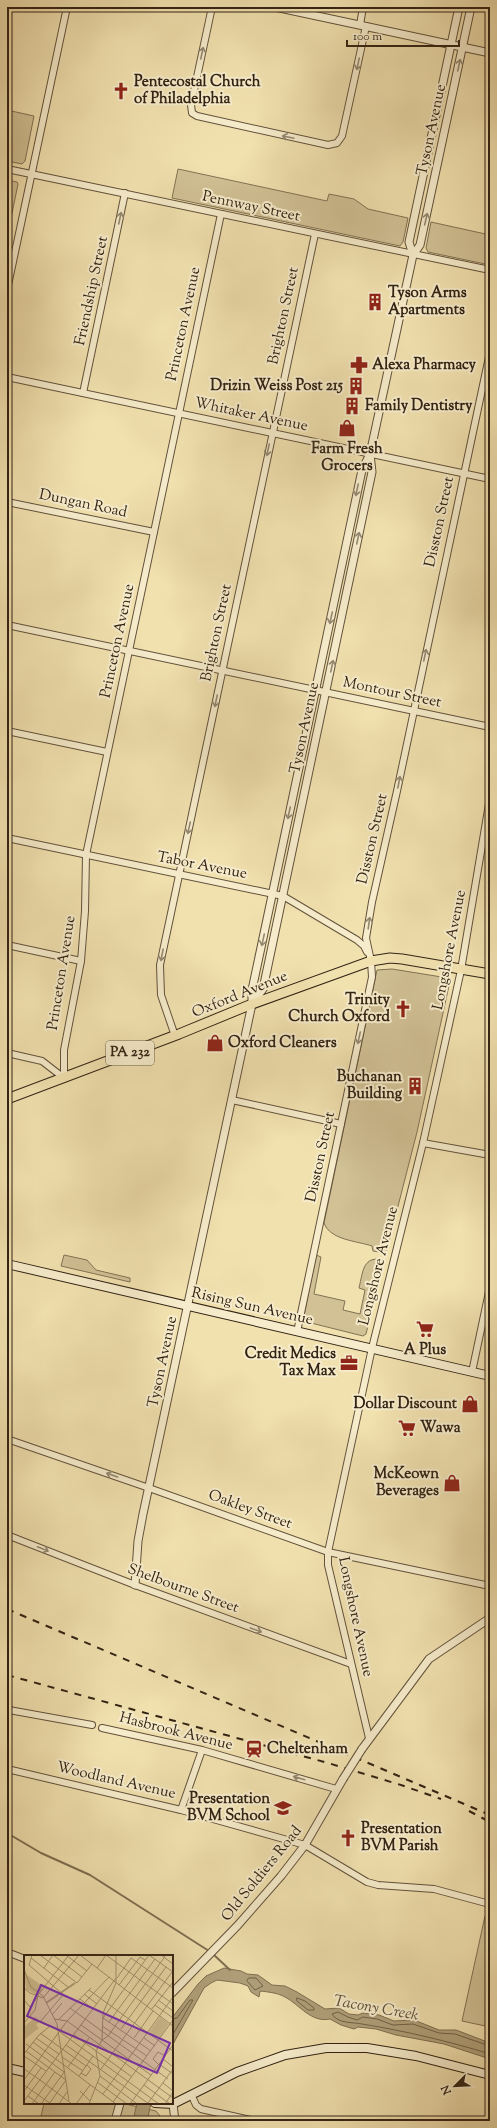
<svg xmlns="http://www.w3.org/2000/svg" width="497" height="2128" font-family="'Sorts Mill Goudy',serif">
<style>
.green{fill:#d1c195;stroke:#827254}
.water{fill:#b0a07a;stroke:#7e6e51}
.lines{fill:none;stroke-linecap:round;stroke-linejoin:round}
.shore{stroke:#716247;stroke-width:1}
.stream{stroke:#7e6e51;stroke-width:2}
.minor-casing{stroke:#62523b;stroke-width:8}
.tertiary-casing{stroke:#62523b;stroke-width:9}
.secondary-casing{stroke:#322314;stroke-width:10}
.primary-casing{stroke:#322314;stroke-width:11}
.minor{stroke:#f6eccb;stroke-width:6}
.tertiary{stroke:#f6eccb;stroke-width:7}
.secondary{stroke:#f6eccb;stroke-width:8}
.primary{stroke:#f1e1af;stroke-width:9}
.rail{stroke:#322314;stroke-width:2;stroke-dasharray:7 7;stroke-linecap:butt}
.tertiary-bridge-casing{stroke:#62523b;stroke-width:9;stroke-linecap:butt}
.tertiary-bridge{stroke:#f6eccb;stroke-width:7}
.oneway{stroke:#948870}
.labels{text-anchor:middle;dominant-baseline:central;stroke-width:4;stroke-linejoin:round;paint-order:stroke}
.shield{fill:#f6eccb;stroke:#6d5f4b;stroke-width:1}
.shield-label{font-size:14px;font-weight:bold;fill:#322314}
.poi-label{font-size:15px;font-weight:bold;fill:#322314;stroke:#f6eccb;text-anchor:start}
.street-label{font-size:15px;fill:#322314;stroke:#f6eccb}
.water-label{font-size:16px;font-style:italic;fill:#5e4f38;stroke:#f6eccb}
.inset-river{fill:none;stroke:#b0a07a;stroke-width:2}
.inset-road{fill:none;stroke:#a59571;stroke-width:1}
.view{fill:#7b2cbf;fill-opacity:0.15;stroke:#7b2cbf;stroke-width:2}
.inset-edge{fill:none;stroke:#322314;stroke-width:2}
</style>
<rect width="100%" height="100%" fill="#f1e1af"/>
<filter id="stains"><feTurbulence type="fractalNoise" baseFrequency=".005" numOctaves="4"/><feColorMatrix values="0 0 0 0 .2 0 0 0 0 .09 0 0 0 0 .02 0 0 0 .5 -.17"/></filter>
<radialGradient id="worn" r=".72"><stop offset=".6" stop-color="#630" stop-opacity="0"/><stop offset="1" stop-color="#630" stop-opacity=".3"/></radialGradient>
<g class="green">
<polygon points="7,110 34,116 25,161 22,164 7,161"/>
<polygon points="178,169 327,201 329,194 354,199 368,209 408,218 403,242 400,246 172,198"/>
<polygon points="7,180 17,182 18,184 7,238"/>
<polygon points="431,222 490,235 490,265 428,252 426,248"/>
<path d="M392 969 448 978 450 981 417 1132 386 1253 373 1251 372 1246C357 1241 330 1240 324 1223L377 970Z"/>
<polygon points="64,1255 87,1260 96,1270 130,1278 130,1282 61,1266"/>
<path d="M316 1255 321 1257 314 1294 345 1301 343 1310 360 1314 365 1290 359 1288C363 1271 363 1255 384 1260L366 1334 363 1336 303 1321Z"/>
<polygon points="485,1916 490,1923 490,2027 462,2021"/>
<polygon points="44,2103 121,2103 156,2111 164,2121 40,2121"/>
</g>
<g class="water">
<path d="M224 1968 241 1971 247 1974 258 1975 272 1985 285 1986 297 1992 325 2009 339 2008 349 2014 358 2015 363 2013 379 2015 394 2021 414 2020 439 2030H456L490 2043V2059L444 2044 396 2035 376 2029 358 2027 354 2029 341 2025 330 2019C311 2023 300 2005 285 1997 278 1993 269 1992 260 1991L259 1997 251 1992 248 1986 240 1983 217 1980 211 1983 204 1988 172 2046V2018L198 1984 206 1976Z"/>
<polygon points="137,2103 151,2103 147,2121 133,2121"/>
</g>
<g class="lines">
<g class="shore">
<polygon points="249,1978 256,1978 263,1986 255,1990 247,1981"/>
<polygon points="297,1998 305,2001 314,2008 314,2010 308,2010 297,2001"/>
<polyline points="172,2019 177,2018 190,2000 193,2000 172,2036"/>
<path d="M490 2046 455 2034 439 2033 413 2024 393 2025 377 2019 363 2017 357 2020 348 2017 338 2012 332 2014C338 2024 353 2022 362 2024 405 2031 448 2041 490 2054"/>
</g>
<g class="stream">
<polyline points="7,1833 41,1853 90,1875 209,1951"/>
<polyline points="213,1954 230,1970"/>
</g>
<g class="minor-casing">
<g id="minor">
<polyline points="212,7 191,105 192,113 197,116 328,145 337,143 342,136 366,26"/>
<polyline points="360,25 363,7"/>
<polyline points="7,169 490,270"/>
<polyline points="7,290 67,7"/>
<polyline points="7,377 490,479"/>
<polyline points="83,393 125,193"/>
<polyline points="7,502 154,532"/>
<polyline points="7,625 490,727"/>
<polyline points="7,731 107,752"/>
<polyline points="7,838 283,896 357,940 364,946 367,952"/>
<polyline points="7,945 81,961"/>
<polyline points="175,1036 161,995 160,965 315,234"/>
<polyline points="7,1053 42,1061 64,1078"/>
<polyline points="64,1078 64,1050 81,961 85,911 86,855 221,214"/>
<polyline points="232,1100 341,1124"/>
<polyline points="423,1143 490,1155"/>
<polyline points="297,1332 372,977 371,961 366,938 372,902 397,791 490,352"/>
<polyline points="472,1372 490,1287"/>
<polyline points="7,1439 149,1488 328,1552 490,1586"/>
<polyline points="7,1535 135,1585 351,1664"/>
<polyline points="7,1701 9,1710 7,1720"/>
<polyline points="9,1710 92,1725"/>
<polyline points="102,1728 202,1750 336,1789"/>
<polyline points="369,1738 328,1565 328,1552 372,1348 423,1143 461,970 490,798"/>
<polyline points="7,1769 181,1810 305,1845 367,1882 378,1885 434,1889 486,1903 490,1906"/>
<polyline points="181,1810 202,1750"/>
<polyline points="7,1952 25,1959"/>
<polyline points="192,2096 196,2105 201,2109 255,2121"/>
</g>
</g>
<g class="tertiary-casing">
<g id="tertiary">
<polyline points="275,7 490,53"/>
<polyline points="413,255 409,242 459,7"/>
<polyline points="253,1003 263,989 372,472 370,454"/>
<polyline points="135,1585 138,1541 143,1514 252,1004 252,990 362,470 370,454 413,255 420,245 471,7"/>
<polyline points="362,1749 429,1659 490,1618"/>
<polyline points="172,1993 238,1925 281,1876 305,1845 343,1779"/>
<polyline points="173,2104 175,2121"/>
<polyline points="115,2121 120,2103"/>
</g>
</g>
<g class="secondary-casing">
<g id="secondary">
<polyline points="7,1264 490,1376"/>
<polyline points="7,2068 25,2072"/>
<polyline points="155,2103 173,2104 237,2072 285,2055 326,2048 367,2048 416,2056 490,2075"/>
</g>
</g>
<g class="primary-casing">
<polyline id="primary" points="7,1099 179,1034 252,1004 371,961 390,958 402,959 490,974"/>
</g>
<use href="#minor" class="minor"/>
<use href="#tertiary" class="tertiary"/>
<use href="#secondary" class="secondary"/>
<use href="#primary" class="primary"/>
<g class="rail">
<polyline points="7,1609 490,1815"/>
<polyline points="7,1675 328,1763 401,1785 441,1799"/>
<polyline points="469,1811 490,1822"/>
</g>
<g class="tertiary-bridge-casing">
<polyline id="tertiary-bridge" points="343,1779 362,1749"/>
</g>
<use href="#tertiary-bridge" class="tertiary-bridge"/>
</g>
<defs><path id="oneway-shaft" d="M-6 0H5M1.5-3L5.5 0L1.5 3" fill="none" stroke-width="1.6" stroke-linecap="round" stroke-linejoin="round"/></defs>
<g class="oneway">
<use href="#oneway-shaft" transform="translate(202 53) rotate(-78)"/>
<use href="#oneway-shaft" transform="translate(358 64) rotate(102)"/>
<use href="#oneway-shaft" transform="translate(459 65) rotate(-78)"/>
<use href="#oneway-shaft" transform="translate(288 137) rotate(-168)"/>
<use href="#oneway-shaft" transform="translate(120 218) rotate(-78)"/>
<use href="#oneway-shaft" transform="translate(426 219) rotate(-77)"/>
<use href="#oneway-shaft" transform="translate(268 450) rotate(102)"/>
<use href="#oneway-shaft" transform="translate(357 490) rotate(102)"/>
<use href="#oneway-shaft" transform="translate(358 538) rotate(-78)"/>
<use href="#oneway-shaft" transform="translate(331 618) rotate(102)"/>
<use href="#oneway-shaft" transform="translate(425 655) rotate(-78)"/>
<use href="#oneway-shaft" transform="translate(332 666) rotate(-78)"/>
<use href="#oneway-shaft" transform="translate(216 701) rotate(102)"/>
<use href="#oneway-shaft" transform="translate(399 782) rotate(-79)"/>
<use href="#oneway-shaft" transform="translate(289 813) rotate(102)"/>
<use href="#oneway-shaft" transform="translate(189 828) rotate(102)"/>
<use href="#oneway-shaft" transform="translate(369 923) rotate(-82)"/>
<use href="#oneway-shaft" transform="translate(263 940) rotate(102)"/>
<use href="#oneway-shaft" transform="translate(162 955) rotate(101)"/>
<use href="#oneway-shaft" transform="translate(359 1038) rotate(102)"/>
<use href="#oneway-shaft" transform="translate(112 1475) rotate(-161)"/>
<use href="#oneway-shaft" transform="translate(43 1549) rotate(22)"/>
<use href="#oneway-shaft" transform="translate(256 1630) rotate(20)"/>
<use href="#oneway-shaft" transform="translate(299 1778) rotate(-164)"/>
</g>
<defs>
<g id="church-bare" transform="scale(1.38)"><path d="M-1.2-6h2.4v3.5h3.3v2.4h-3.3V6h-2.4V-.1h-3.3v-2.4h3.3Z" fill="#8f2418" stroke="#f6eccb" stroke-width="2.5" paint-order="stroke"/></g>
<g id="building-bare" transform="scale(1.38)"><path d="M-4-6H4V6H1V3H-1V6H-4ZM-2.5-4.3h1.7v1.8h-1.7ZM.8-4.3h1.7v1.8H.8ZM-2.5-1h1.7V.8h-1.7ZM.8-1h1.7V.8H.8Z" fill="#8f2418" stroke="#f6eccb" stroke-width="2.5" paint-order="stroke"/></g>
<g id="pharmacy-bare" transform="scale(1.38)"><path d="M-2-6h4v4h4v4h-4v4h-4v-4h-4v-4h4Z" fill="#8f2418" stroke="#f6eccb" stroke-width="2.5" paint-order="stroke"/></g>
<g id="shop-bare" transform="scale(1.38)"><path d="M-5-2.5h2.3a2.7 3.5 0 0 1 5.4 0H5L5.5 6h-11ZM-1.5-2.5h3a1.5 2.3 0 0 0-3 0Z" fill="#8f2418" stroke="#f6eccb" stroke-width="2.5" paint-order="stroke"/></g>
<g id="supermarket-bare" transform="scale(1.38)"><path d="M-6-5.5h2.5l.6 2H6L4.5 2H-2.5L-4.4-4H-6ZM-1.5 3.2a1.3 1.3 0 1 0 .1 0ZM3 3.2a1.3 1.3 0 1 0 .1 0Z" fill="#8f2418" stroke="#f6eccb" stroke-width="2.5" paint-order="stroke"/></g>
<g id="office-bare" transform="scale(1.38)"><path d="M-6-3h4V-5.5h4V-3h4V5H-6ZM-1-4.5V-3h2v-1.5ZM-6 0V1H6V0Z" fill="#8f2418" stroke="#f6eccb" stroke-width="2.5" paint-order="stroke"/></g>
<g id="station-bare" transform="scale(1.38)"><path d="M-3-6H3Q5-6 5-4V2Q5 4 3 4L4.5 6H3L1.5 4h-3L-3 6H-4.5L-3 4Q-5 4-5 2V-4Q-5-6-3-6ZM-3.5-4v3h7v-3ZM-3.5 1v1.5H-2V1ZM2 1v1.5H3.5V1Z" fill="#8f2418" stroke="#f6eccb" stroke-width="2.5" paint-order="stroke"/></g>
<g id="school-bare" transform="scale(1.38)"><path d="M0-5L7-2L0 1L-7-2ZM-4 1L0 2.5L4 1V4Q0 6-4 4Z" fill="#8f2418" stroke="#f6eccb" stroke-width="2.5" paint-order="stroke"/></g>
</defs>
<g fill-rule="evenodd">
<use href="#church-bare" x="121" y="91"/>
<use href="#building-bare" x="375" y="302"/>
<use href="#pharmacy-bare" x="359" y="365"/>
<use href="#building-bare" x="356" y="386"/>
<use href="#building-bare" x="352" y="406"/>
<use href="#shop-bare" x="347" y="428"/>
<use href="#church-bare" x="403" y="1009"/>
<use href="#shop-bare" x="215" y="1043"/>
<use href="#building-bare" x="415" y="1086"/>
<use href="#supermarket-bare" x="425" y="1329"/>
<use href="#office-bare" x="349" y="1363"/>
<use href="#shop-bare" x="470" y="1404"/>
<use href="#supermarket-bare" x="407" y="1428"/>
<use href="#shop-bare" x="452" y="1483"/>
<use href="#station-bare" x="254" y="1749"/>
<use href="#school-bare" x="283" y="1808"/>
<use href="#church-bare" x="348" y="1838"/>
</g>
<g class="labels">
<rect class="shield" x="106" y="1041" width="48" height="24" rx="3"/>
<g class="shield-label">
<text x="130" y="1053">PA 232</text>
</g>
<g class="poi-label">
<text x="134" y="82">Pentecostal Church<tspan x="134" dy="17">of Philadelphia</tspan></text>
<text x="388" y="293">Tyson Arms<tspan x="388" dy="17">Apartments</tspan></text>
<text x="372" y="365">Alexa Pharmacy</text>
<text x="343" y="386" text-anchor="end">Drizin Weiss Post 215</text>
<text x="365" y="406">Family Dentistry</text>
<text x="347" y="449" text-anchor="middle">Farm Fresh<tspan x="347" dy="17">Grocers</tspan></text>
<text x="390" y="1000" text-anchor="end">Trinity<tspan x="390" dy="17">Church Oxford</tspan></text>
<text x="228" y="1043">Oxford Cleaners</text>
<text x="402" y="1077" text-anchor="end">Buchanan<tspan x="402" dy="17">Building</tspan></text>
<text x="425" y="1350" text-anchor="middle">A Plus</text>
<text x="336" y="1354" text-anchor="end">Credit Medics<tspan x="336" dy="17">Tax Max</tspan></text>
<text x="457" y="1404" text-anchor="end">Dollar Discount</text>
<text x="420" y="1428">Wawa</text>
<text x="439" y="1474" text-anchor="end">McKeown<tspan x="439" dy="17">Beverages</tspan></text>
<text x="267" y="1749">Cheltenham</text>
<text x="270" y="1799" text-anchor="end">Presentation<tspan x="270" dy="17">BVM School</tspan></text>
<text x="361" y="1829">Presentation<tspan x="361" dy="17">BVM Parish</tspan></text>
</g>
<g class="street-label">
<text transform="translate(432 130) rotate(-78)">Tyson Avenue</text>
<text transform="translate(251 207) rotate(12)">Pennway Street</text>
<text transform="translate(92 291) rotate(-78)">Friendship Street</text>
<text transform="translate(284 316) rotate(-78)">Brighton Street</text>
<text transform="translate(184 324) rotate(-78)">Princeton Avenue</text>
<text transform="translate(251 415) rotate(12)">Whitaker Avenue</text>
<text transform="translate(83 504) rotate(12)">Dungan Road</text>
<text transform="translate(440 522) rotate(-78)">Disston Street</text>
<text transform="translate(217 633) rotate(-78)">Brighton Street</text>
<text transform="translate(118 641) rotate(-78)">Princeton Avenue</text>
<text transform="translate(392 693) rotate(12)">Montour Street</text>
<text transform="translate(305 728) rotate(-78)">Tyson Avenue</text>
<text transform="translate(373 839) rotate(-77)">Disston Street</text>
<text transform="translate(202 866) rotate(11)">Tabor Avenue</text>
<text transform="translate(450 950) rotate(-79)">Longshore Avenue</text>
<text transform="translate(62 973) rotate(-81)">Princeton Avenue</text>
<text transform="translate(240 995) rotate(-22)">Oxford Avenue</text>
<text transform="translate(321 1157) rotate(-78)">Disston Street</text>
<text transform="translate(379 1266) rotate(-76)">Longshore Avenue</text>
<text transform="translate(252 1307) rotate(13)">Rising Sun Avenue</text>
<text transform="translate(163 1362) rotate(-78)">Tyson Avenue</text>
<text transform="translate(250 1510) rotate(20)">Oakley Street</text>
<text transform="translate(183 1589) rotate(20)">Shelbourne Street</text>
<text transform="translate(355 1617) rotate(78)">Longshore Avenue</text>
<text transform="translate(176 1732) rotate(14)">Hasbrook Avenue</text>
<text transform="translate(116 1781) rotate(13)">Woodland Avenue</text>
<text transform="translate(262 1874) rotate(-51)">Old Soldiers Road</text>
</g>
<g class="water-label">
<text transform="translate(376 2009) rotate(10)">Tacony Creek</text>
</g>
</g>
<g transform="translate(24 1955)">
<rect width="149" height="149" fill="#f1e1af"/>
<path d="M0 13 3 20 17 30 18 35 13 40 2 34ZM11 62 16 66 12 70 15 73 1 84 0 72ZM136 62 145 69 135 84 125 77Z" fill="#d1c195"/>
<path class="inset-river" d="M22 48 51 28"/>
<path class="inset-road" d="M8 0 5 10 42 42M16 0 53 28 68 9M29 0 58 22M42 0 63 16M56 0 149 71M82 0 149 49M125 0 79 63 127 96M125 0 149 17M137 0 149 9M7 3 44 32M20 13 29 0M73 13 82 0M0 15 7 32 19 41 33 69 45 146M93 23 107 3 149 33M95 30 116 2 121 5M0 33 6 38 19 43 55 0M65 35 149 96M60 39 73 49M56 44 69 54M0 45 6 52 13 43M134 45 149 56M131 50 149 63M46 53 144 124M127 55 149 27M28 60 38 48M30 64 43 66 149 143M35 64 67 33M16 67 39 40M85 67 131 4M0 68 11 55 14 40 45 0M57 70 127 120M78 71 123 101M97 74 142 12M36 77 135 149M16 78 62 111M50 80 108 122M12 83 35 99M110 83 129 56M120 83 131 91M78 85 84 81 142 0M9 87 92 149M2 89 40 117M42 90 125 149M2 96 42 125 25 149M0 99 14 81 26 71M0 101 22 116M38 102 59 116M139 104 149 112M135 109 149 119M135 110 129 104 134 97 141 101M44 112 65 83M0 114 16 125M77 114 148 17M57 118 62 121 67 114 63 110M55 121 69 101M76 121 113 149M0 125 43 66 85 22M16 125 48 149M73 127 103 149M139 128 149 136M0 130 27 149M120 130 146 149M0 136 17 113M56 136 66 146M79 139 149 42M4 141 15 149M0 146 92 23M89 147 149 65M124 148 149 114M8 149 31 117M17 149 41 116M35 149 43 137M52 149 66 130M65 149 76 121 72 96 78 85 79 58 92 28V0M106 149 149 90M141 149 149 137"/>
<path class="view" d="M17 30 146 88 133 118 3 61Z"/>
<rect width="149" height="149" class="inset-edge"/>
</g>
<rect width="497" height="2128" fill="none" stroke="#f1e1af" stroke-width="24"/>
<rect x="8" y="8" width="481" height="2112" fill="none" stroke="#322314" stroke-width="2"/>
<rect x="12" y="12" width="473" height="2104" fill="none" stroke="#322314"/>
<g transform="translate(455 2086) rotate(246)" stroke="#f6eccb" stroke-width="3" paint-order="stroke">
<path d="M0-3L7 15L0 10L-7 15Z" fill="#322314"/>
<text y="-6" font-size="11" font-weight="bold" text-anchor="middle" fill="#322314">N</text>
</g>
<path d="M347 40v6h112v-6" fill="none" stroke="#322314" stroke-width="2"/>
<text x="353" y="40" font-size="12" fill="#322314" stroke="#f6eccb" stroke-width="3" paint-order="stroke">100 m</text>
<rect width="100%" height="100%" filter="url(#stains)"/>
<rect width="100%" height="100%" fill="url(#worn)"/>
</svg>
